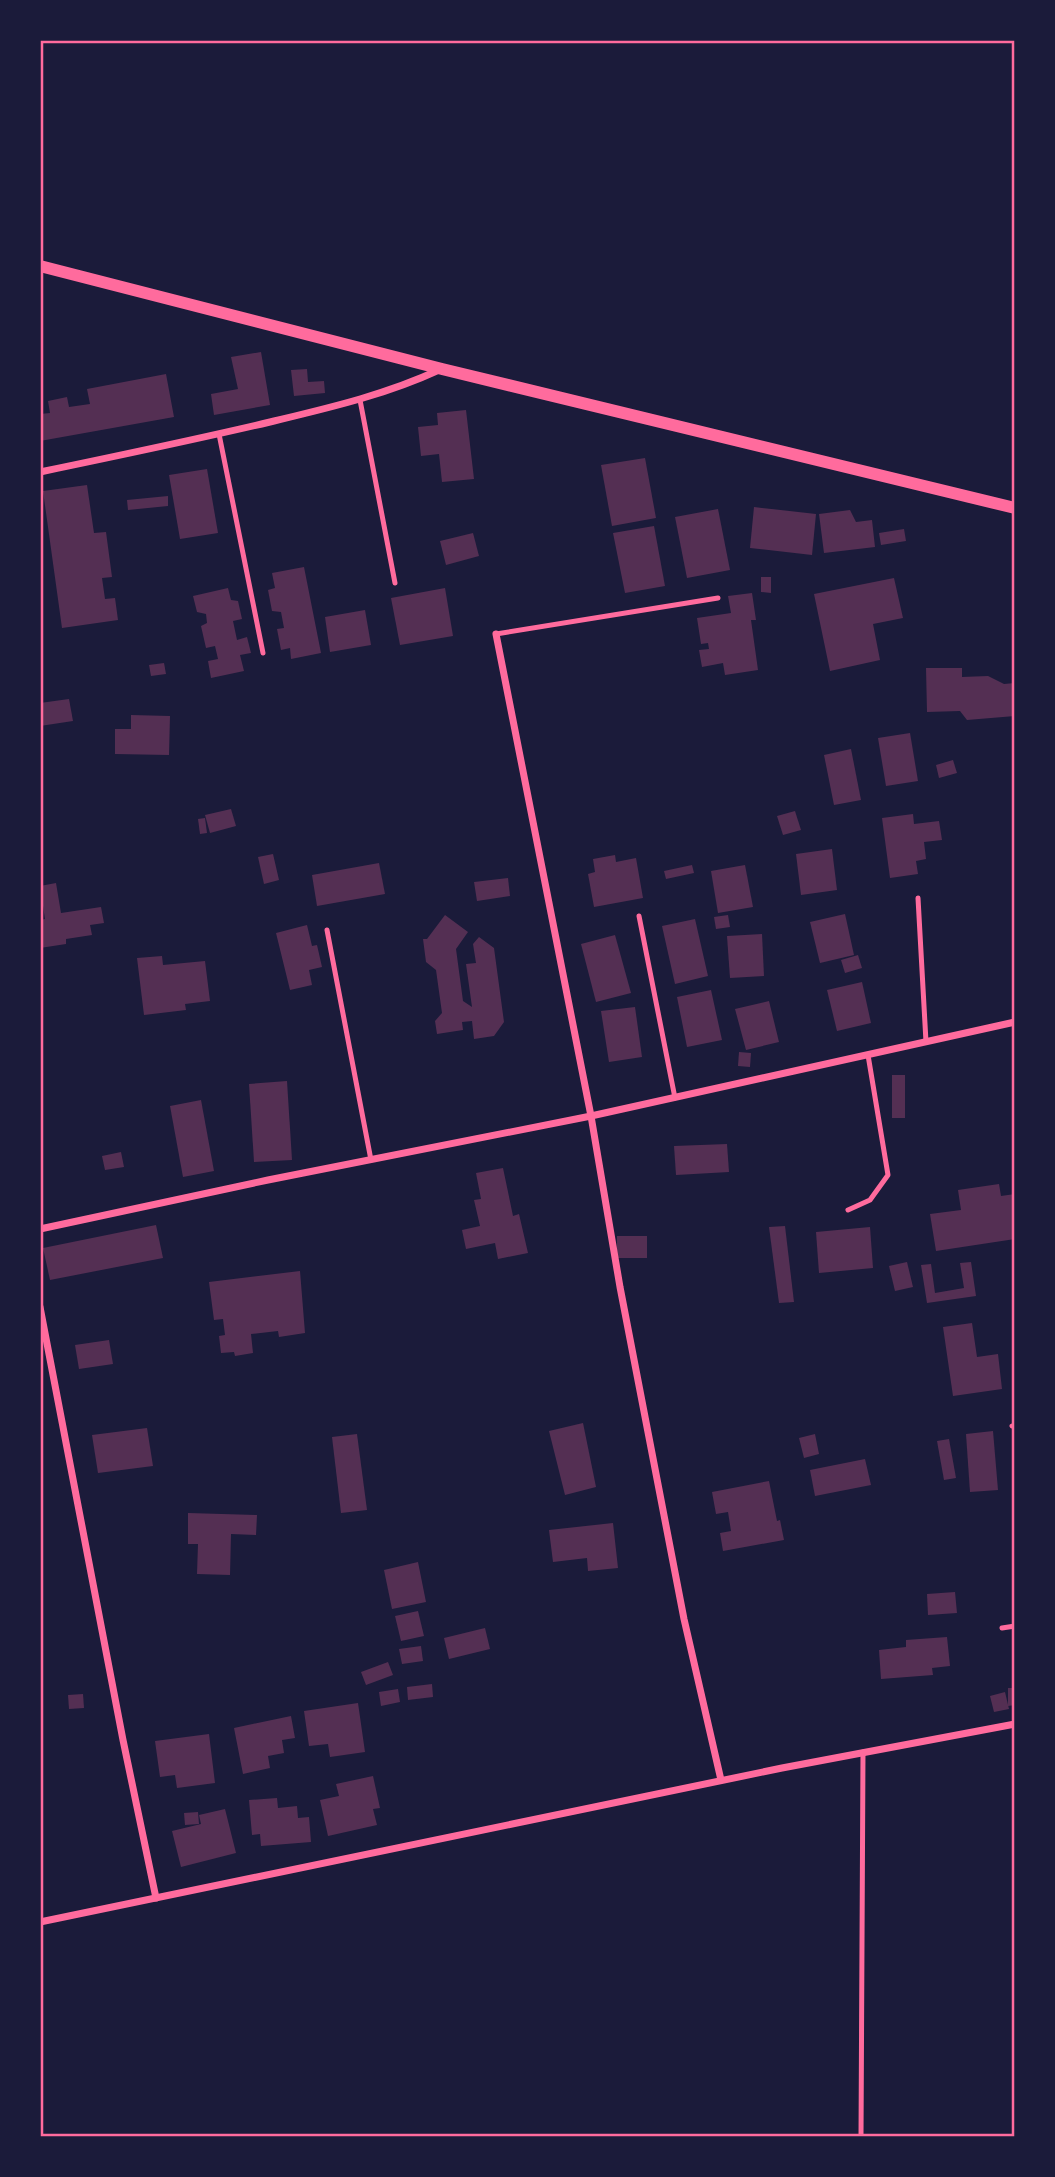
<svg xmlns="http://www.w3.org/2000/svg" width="1055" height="2177" font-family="'IBM Plex Sans',sans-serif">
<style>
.building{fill:#542f53}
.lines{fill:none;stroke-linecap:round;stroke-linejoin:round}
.service{stroke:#ff6b9d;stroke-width:5}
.minor{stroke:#ff6b9d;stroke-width:7}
.tertiary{stroke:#ff6b9d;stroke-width:12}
.neatline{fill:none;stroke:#ff6b9d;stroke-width:2.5}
</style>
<rect width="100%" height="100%" fill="#1b1b3a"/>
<g class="building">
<polygon points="261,352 270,405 214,415 211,394 238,389 231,357"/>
<polygon points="307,369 308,382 324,381 325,393 294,396 291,370"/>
<polygon points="166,374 174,417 40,441 40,414 50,413 48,401 67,397 69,407 90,404 87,389"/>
<polygon points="466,410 474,479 442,482 439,454 421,456 418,427 438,425 437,413"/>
<polygon points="645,458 656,518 612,526 601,465"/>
<polygon points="207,469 218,533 180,539 169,475"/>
<polygon points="87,485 94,533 106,532 112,577 102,578 105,599 115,598 118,620 62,628 43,491"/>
<polygon points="168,496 168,506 128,510 127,500"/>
<polygon points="754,507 816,514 812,555 750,548"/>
<polygon points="718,509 730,570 687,578 675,517"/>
<polygon points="850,510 856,522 872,520 875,547 824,553 819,514"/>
<polygon points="654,526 665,586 625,593 613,533"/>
<polygon points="904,529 906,541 881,545 879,533"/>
<polygon points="473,533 479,556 446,565 440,541"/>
<polygon points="304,567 321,653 291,659 290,648 281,650 277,629 284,628 281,612 272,611 268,590 275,588 272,573"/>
<polygon points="761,577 771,577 771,593 761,592"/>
<polygon points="894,578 903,618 873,624 880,660 830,671 814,594"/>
<polygon points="228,588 231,600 238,601 242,619 233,621 237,640 247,637 251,653 240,655 244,671 211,678 208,661 218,659 215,646 206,648 201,626 207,623 206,614 197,612 193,596"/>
<polygon points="445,588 453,636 400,645 391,598"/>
<polygon points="752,593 756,620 751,620 758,670 725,675 723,663 702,667 699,650 709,649 708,643 701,644 697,618 731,613 728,596"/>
<polygon points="365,610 371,645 330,652 325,617"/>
<polygon points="164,663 166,674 151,676 149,665"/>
<polygon points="926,668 962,668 962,677 988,676 1004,684 1015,683 1015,716 967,720 960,711 927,712"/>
<polygon points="69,699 73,721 40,726 40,703"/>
<polygon points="131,715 170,716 169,755 115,754 115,729 131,729"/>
<polygon points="910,733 918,781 886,786 878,738"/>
<polygon points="851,749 861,800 834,805 824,755"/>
<polygon points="953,760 957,773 939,778 936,765"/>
<polygon points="231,809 236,826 210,833 205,815"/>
<polygon points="795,811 801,830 783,835 777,816"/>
<polygon points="913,814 914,824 939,821 942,840 924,842 926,859 916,861 918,874 890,878 882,818"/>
<polygon points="205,818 207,833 200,834 198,819"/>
<polygon points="832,849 837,890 801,895 796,854"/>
<polygon points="273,854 279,880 264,884 258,857"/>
<polygon points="615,855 616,862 636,858 643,898 594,907 588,874 595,872 593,859"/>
<polygon points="379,863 385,894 317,906 312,875"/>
<polygon points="692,865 694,873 666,879 664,871"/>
<polygon points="745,865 753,907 718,913 711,871"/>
<polygon points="508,878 510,896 477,901 474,882"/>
<polygon points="56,883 61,913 101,907 104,923 90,925 92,935 66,939 66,944 40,948 40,920 45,919 40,886"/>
<polygon points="845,914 854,955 820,963 810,922"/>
<polygon points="445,915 468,932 456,949 463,1001 472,1007 466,964 476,963 473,944 479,937 494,948 504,1022 494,1036 474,1039 472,1021 462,1022 463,1030 437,1034 435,1021 442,1013 436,970 426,962 423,939 427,939"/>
<polygon points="728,915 730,927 716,929 714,917"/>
<polygon points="695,919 708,976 675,984 662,926"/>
<polygon points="307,925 312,946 317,945 322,967 309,970 312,985 290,990 276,933"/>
<polygon points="762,934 764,976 730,978 727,936"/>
<polygon points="615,935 631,993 596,1002 581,944"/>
<polygon points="858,955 862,968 845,973 841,960"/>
<polygon points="162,956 163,965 205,961 210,1001 185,1004 186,1010 144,1015 137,958"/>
<polygon points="862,982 871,1023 837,1031 827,990"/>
<polygon points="711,990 722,1040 687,1047 677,997"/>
<polygon points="769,1001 779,1042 746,1050 735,1009"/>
<polygon points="635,1007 642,1057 609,1062 601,1011"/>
<polygon points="739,1052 751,1053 750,1067 738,1066"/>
<rect x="892" y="1075" width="13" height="43"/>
<polygon points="287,1081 292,1160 254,1162 249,1084"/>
<polygon points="201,1100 214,1171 183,1177 170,1106"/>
<polygon points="727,1144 729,1172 676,1175 674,1146"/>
<polygon points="121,1152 124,1167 105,1170 102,1156"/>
<polygon points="503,1168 513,1216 519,1214 528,1253 498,1259 495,1243 466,1249 462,1230 480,1226 474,1200 481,1199 476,1173"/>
<polygon points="999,1184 1001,1196 1015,1194 1015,1239 936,1251 930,1214 961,1210 958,1190"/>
<polygon points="156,1225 163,1258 50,1280 43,1248"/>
<polygon points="785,1226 794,1302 779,1303 769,1227"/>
<polygon points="870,1227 873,1268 819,1273 816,1232"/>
<rect x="617" y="1236" width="30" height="22"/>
<polygon points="907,1262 913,1287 895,1291 889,1266"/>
<polygon points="971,1262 976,1296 927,1303 921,1265 931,1264 935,1293 964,1288 960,1263"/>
<polygon points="300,1271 305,1333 279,1337 278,1331 251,1334 253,1353 235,1356 234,1352 221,1353 219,1336 225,1335 223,1319 214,1320 209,1282"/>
<polygon points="972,1323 977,1357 998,1354 1002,1389 953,1396 943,1327"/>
<polygon points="109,1340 113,1364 79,1369 75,1345"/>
<polygon points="583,1423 596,1487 565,1495 549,1431"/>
<polygon points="147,1428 153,1466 98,1473 92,1435"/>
<polygon points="993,1431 998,1490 970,1492 966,1434"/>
<polygon points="357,1434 367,1510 341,1513 332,1437"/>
<polygon points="815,1434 819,1454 804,1458 799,1438"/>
<polygon points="949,1439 956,1478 944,1480 937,1441"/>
<polygon points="865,1459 871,1485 815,1496 810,1470"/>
<polygon points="769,1481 777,1521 780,1520 784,1540 723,1551 720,1533 731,1531 728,1512 716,1514 712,1492"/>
<polygon points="188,1513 257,1515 256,1535 231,1534 230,1575 197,1574 198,1544 188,1544"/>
<polygon points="613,1523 618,1568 588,1571 587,1558 553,1562 549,1530"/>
<polygon points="418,1562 426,1602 392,1609 384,1570"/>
<polygon points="955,1592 957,1613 928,1615 927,1594"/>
<polygon points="418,1611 424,1636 401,1641 395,1616"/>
<polygon points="485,1628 490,1649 449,1659 444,1638"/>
<polygon points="947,1637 950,1666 932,1668 933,1675 881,1679 879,1650 906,1647 906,1640"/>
<polygon points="421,1646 423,1661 402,1664 399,1649"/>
<polygon points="388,1662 393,1675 366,1685 361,1672"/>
<polygon points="432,1684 433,1697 408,1700 407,1687"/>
<polygon points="1008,1688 1015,1688 1015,1705 1008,1706"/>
<polygon points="398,1689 400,1702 381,1706 379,1692"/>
<polygon points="1005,1692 1009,1709 994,1712 990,1696"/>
<polygon points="83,1694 84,1708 69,1709 68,1695"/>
<polygon points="358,1703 365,1752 330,1757 328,1744 309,1746 304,1711"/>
<polygon points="291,1716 295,1738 282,1740 284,1753 268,1756 270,1768 243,1774 234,1728"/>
<polygon points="209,1734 215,1783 177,1788 175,1775 160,1777 155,1741"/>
<polygon points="373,1776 380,1808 373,1809 377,1825 328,1836 320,1800 339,1796 336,1784"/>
<polygon points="277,1798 278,1808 297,1806 298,1818 309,1817 311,1842 261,1846 260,1834 252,1835 249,1800"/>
<polygon points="225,1809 236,1853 181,1867 172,1831 201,1824 199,1815"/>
<polygon points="198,1812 199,1824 185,1825 184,1813"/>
</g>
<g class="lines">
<g class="service">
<polyline points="360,400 395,583"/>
<polyline points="219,434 263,653"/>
<polyline points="496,634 718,598"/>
<polyline points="918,898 926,1042"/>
<polyline points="639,916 675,1098"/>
<polyline points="327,930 371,1160"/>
<polyline points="848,1210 870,1200 888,1175 868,1055"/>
<polyline points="1012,1426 1015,1425"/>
<polyline points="1002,1628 1015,1626"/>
<polyline points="861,2137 863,1752"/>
</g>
<g class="minor">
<path d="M40 472C117 456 194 440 270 422 328 408 385 395 439 370"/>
<polyline points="496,634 591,1116 620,1287 684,1619 721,1780"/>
<polyline points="40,1229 268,1180 591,1116 1015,1022"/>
<polyline points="40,1307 123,1740 156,1898"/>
<polyline points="40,1922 782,1768 1015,1724"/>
</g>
<polyline class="tertiary" points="40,266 442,369 1015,508"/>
</g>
<rect width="1055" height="2177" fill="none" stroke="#1b1b3a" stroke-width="84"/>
<rect x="42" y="42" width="971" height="2093" class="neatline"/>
</svg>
